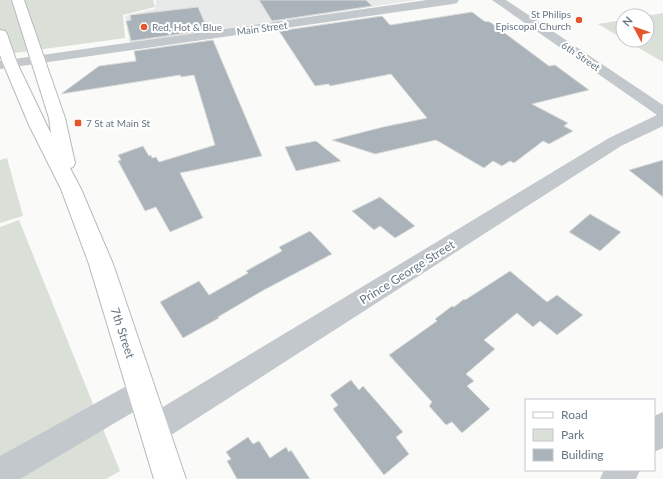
<svg xmlns="http://www.w3.org/2000/svg" width="663" height="479" font-family="Lato,sans-serif">
<style>
.built{fill:#e8e9e9}
.green{fill:#dadfd7}
.building{fill:#aab3b9;stroke:#dcdcda}
.lines{fill:none;stroke-linecap:round;stroke-linejoin:round}
.major-casing{stroke:#b5babe;stroke-width:2}
.minor{fill:#c3c8cc;fill-rule:evenodd}
.major{fill:#fff;fill-rule:evenodd}
.poi-dot{fill:#e4572e;stroke:#fff;stroke-width:1.5}
.labels{text-anchor:middle;dominant-baseline:central;stroke-width:4;stroke-linejoin:round;paint-order:stroke}
.far-poi-label{font-size:10px;fill:#657683;stroke:#fff;text-anchor:start}
.far-street-label{font-size:10px;fill:#657683;stroke:#fff}
.street-label{font-size:12px;fill:#657683;stroke:#fff}
</style>
<rect width="100%" height="100%" fill="#fafaf8"/>
<polygon class="built" points="156,0 417,0 130,43 125,16 155,9"/>
<g class="green">
<polygon points="0,0 153,0 155,7 123,15 125,38 0,55"/>
<polygon points="663,13 663,62 625,40 647,40 646,16"/>
<polygon points="623,20 623,39 598,24"/>
<polygon points="7,158 23,216 0,223 0,160"/>
<polygon points="19,220 120,471 106,479 0,479 0,227"/>
</g>
<g class="building">
<polygon points="259,0 366,0 372,6 272,21"/>
<polygon points="198,7 208,30 131,41 126,21 131,20 130,15"/>
<polygon points="472,12 484,21 490,22 549,66 555,65 589,90 532,104 568,123 564,126 573,131 549,144 543,141 514,163 510,161 502,166 493,161 484,168 436,140 375,154 332,140 383,127 427,118 391,74 330,86 329,84 315,86 279,31 382,16 390,25"/>
<polygon points="213,40 262,156 180,173 203,218 170,232 156,207 145,211 118,161 121,160 118,155 143,146 149,156 151,155 152,158 156,157 159,162 215,145 194,75 181,77 180,75 61,94 99,66 136,61 134,51"/>
<polygon points="316,141 341,161 296,171 285,147"/>
<polygon points="663,160 663,197 629,170"/>
<polygon points="380,197 415,226 395,238 380,226 374,230 352,211"/>
<polygon points="590,214 621,232 600,251 569,232"/>
<polygon points="310,231 332,254 262,291 218,317 219,318 183,338 160,302 199,281 209,295 248,273 246,271 282,251 279,247"/>
<polygon points="510,271 547,302 557,295 583,315 557,335 540,321 533,327 517,313 484,340 495,349 466,374 474,381 467,386 490,409 462,433 452,422 446,425 429,406 432,402 389,355 437,321 435,319 452,306 454,307 464,299 465,300"/>
<polygon points="351,380 359,390 363,386 403,432 396,437 409,454 384,475 333,409 338,405 330,395"/>
<polygon points="248,437 253,444 259,441 270,458 286,447 289,452 291,450 310,479 237,479 227,461 231,459 226,452"/>
</g>
<g class="lines">
<g class="major-casing">
<polygon id="major" points="12,0 24,0 65,118 75,163 73,167 70,168 81,189 113,264 186,479 154,479 89,264 61,189 29,125 3,63 0,55 0,30 5,31 7,34 17,63 51,134 49,118"/>
</g>
<g class="minor">
<polygon points="427,0 459,0 457,3 453,4 0,69 0,61"/>
<polygon points="492,0 506,0 663,105 663,126 621,146 165,439 154,444 143,439 139,429 143,419 609,138 657,115"/>
<polygon points="142,379 152,383 156,392 152,401 20,479 0,479 0,456 132,383"/>
<polygon points="663,412 663,448 654,452 654,416"/>
<polygon points="604,470 640,470 636,479 600,479"/>
</g>
<use href="#major" class="major"/>
</g>
<g class="poi-dot">
<circle cx="579" cy="20" r="4"/>
<circle cx="144" cy="27" r="4"/>
<rect x="74" y="119" width="8" height="8" rx="2"/>
</g>
<g class="labels">
<g class="far-poi-label">
<text x="571" y="14" text-anchor="end">St Philips<tspan x="571" dy="12">Episcopal Church</tspan></text>
<text x="152" y="27">Red, Hot &amp; Blue</text>
<text x="86" y="123">7 St at Main St</text>
</g>
<g class="far-street-label">
<text transform="translate(262 28) rotate(-8)">Main Street</text>
<text transform="translate(581 56) rotate(34)">6th Street</text>
</g>
<g class="street-label">
<text transform="translate(407 272) rotate(-32)">Prince George Street</text>
<text transform="translate(123 333) rotate(72)">7th Street</text>
</g>
</g>
<rect x="525" y="399" width="130" height="72" fill="#ffffff" stroke="#c1c8cd"/>
<rect x="533" y="412" width="20" height="6" fill="#ffffff" stroke="#c1c8cd"/>
<text x="561" y="419" font-size="12" fill="#657683">Road</text>
<rect x="533" y="429" width="20" height="12" fill="#dadfd7" stroke="#c1c8cd"/>
<text x="561" y="439" font-size="12" fill="#657683">Park</text>
<rect x="533" y="449" width="20" height="12" fill="#aab3b9" stroke="#c1c8cd"/>
<text x="561" y="459" font-size="12" fill="#657683">Building</text>
<g transform="translate(635 28) rotate(311)"><circle r="19" fill="#ffffff" stroke="#c1c8cd"/>
<path d="M0-3L7 15L0 10L-7 15Z" fill="#e4572e"/>
<text y="-6" font-size="11" font-weight="bold" text-anchor="middle" fill="#657683">N</text>
</g>
</svg>
